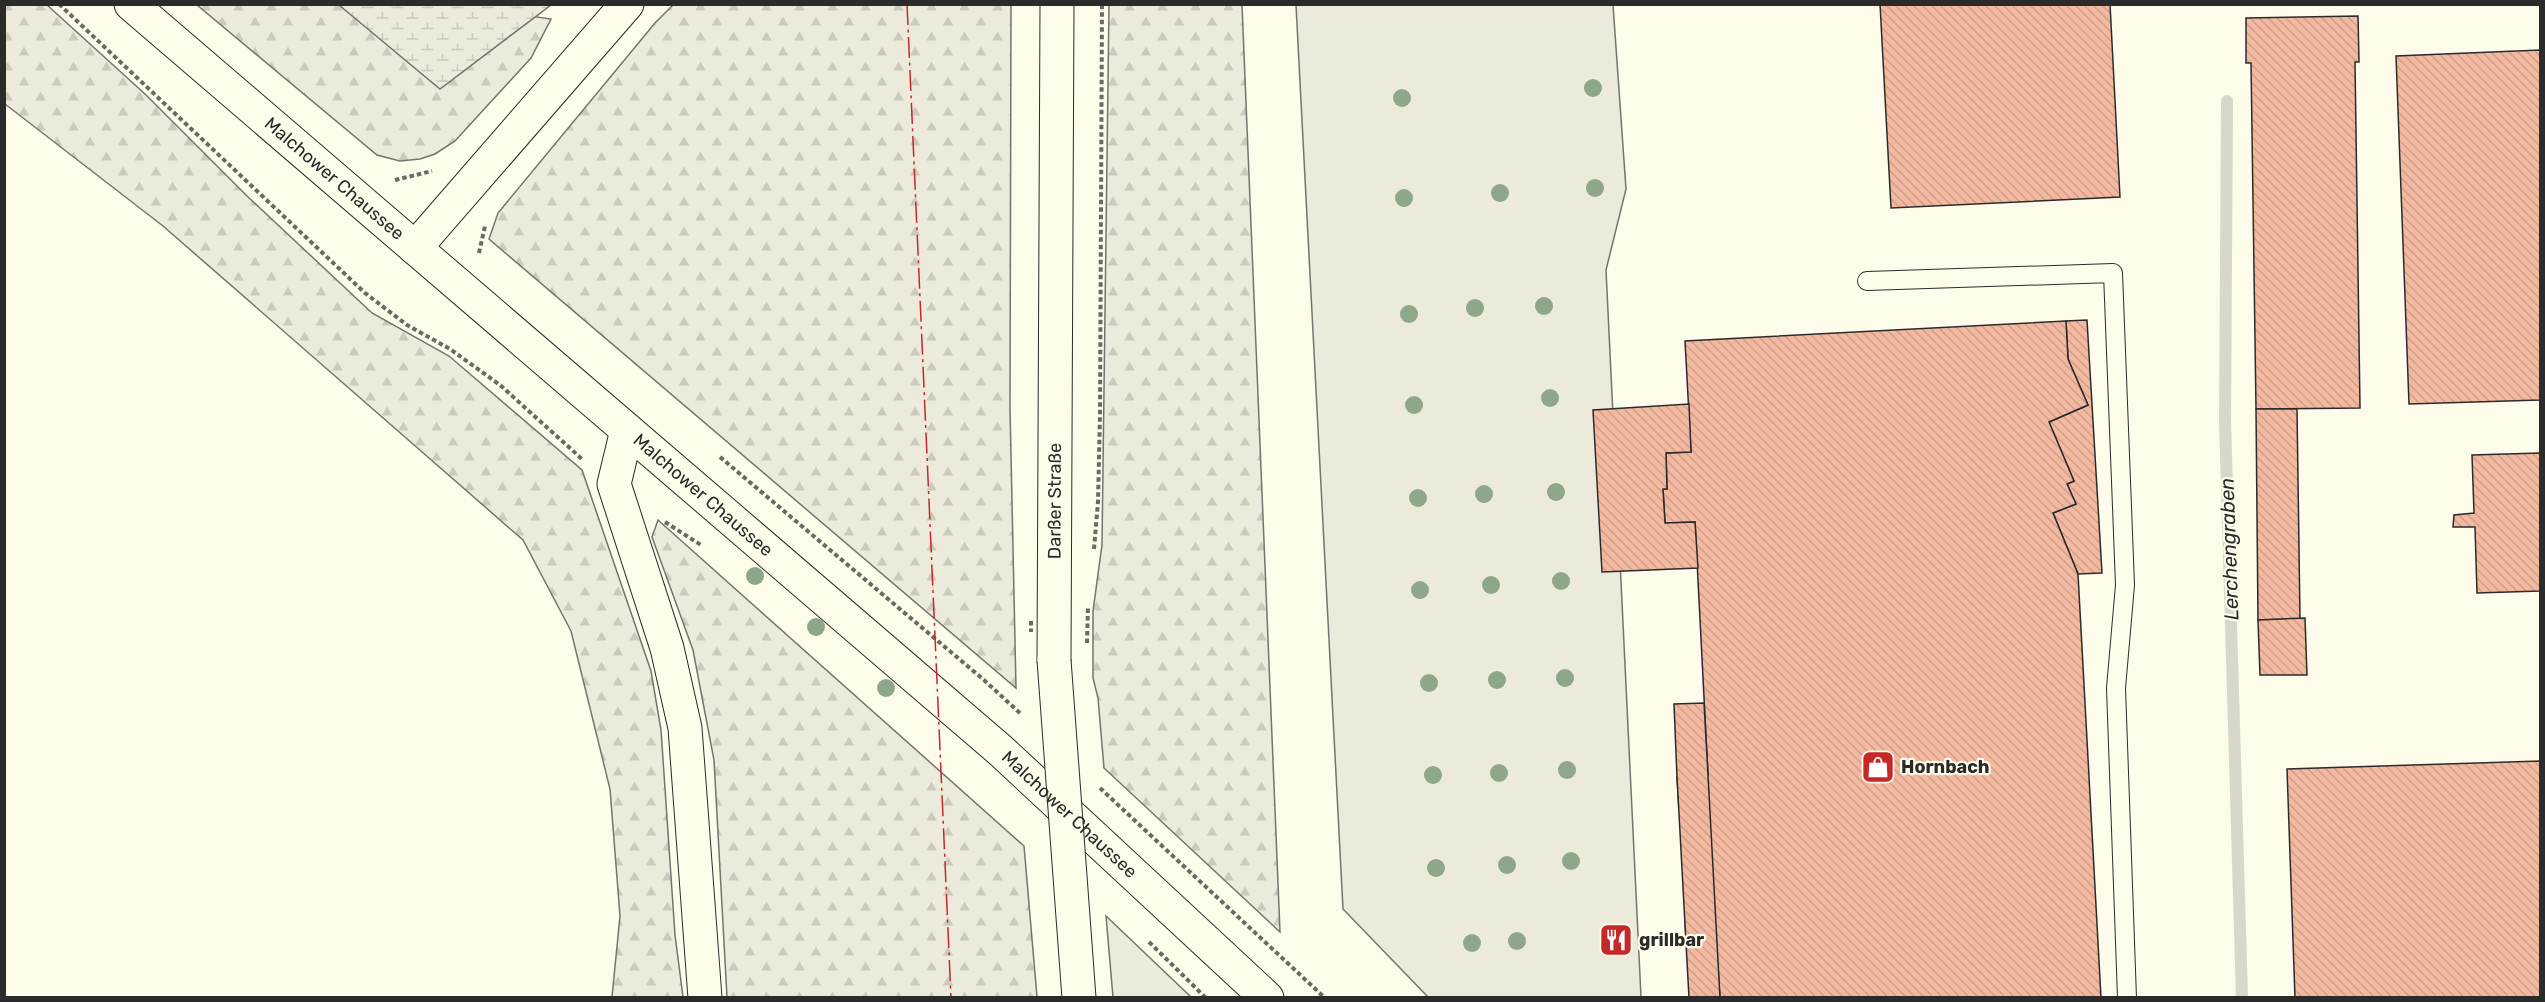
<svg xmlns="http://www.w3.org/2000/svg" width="2545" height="1002" font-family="Rubik,sans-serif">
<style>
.grass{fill:#ecebdb;stroke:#74746e;stroke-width:1.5}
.forest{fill:url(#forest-firs);stroke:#74746e;stroke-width:1.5}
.wetland{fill:url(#wetland-marsh);stroke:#74746e;stroke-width:1.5}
.parking{fill:#eceadb;stroke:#74746e;stroke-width:1.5}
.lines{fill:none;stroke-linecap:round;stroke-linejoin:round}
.stream{stroke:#d8d7c9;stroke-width:12}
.building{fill:url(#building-back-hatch);stroke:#2b2b2b;stroke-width:1.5}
.service-casing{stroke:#2b2b2b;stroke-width:20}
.secondary-casing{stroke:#2b2b2b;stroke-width:35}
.primary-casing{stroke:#2b2b2b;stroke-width:35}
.path{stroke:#6a6964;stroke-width:4;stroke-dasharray:4.5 3;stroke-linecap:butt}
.service{stroke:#fdfbea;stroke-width:18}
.secondary{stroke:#fdfbea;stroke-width:33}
.primary{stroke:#fdfbea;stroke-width:33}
.secondary-bridge-casing{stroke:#2b2b2b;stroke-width:35;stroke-linecap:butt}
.path-bridge{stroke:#6a6964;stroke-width:4;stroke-dasharray:4.5 3;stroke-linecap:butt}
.secondary-bridge{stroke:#fdfbea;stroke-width:33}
.power{stroke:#c62828;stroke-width:1.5;stroke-dasharray:21 4.5 3 4.5;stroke-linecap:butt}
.tree{fill:#8ea78a}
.labels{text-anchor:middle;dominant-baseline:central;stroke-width:4.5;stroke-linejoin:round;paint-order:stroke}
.street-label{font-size:18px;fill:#2b2b2b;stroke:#fdfbea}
.poi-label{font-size:18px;font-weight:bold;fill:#2b2b2b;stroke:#fdfbea;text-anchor:start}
.water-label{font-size:20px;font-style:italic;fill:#2b2b2b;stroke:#fdfbea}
</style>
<defs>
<pattern id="forest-firs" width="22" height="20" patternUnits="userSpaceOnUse" patternTransform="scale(1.5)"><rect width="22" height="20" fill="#ecebdb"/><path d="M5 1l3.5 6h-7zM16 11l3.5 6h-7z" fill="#cbcabc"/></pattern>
<pattern id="wetland-marsh" width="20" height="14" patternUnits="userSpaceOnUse" patternTransform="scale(1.5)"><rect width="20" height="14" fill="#ecebdb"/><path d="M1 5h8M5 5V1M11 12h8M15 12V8" fill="none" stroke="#cbcabc"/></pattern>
<pattern id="building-back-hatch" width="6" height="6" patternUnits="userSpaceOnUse" patternTransform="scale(1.5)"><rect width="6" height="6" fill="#f2b8a0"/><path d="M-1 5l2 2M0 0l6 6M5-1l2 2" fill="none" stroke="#d09e8a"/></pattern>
</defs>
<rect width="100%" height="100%" fill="#fdfbea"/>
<polygon class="grass" points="1106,916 1191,997 1113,997"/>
<g class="forest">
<polygon points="448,4 551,19 531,58 455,141 435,154 420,159 400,161 377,155 197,5"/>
<polygon points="674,4 1011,5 1010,409 1016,688 489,239 498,213 655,23"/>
<polygon points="4,5 47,5 145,94 247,196 372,313 449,356 582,470 651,671 661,730 675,935 683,997 612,997 620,916 610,789 571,631 523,540 163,226 5,104"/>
<polygon points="1109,5 1242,5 1280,932 1104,768 1098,698 1093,678 1093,611 1102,545"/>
<polygon points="658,520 1024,846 1037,997 727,997 714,760 693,650 652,537"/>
</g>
<polygon class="wetland" points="339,5 551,5 440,89"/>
<polygon class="parking" points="1296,5 1613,5 1626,189 1606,270 1641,997 1428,997 1343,909"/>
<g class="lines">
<polyline class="stream" points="2227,101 2225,421 2242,998"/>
</g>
<g class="building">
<polygon points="1880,4 2110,4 2120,197 1891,208"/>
<polygon points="2358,16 2359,62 2355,62 2360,408 2256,409 2251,63 2246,63 2246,18"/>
<polygon points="2540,50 2540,400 2409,404 2396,56"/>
<polygon points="2087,320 2102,573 2078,574 2053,513 2076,504 2067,484 2074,481 2049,422 2088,405 2068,359 2066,321"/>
<polygon points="2066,321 2068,359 2088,405 2049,422 2074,481 2067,484 2076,504 2053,513 2078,574 2101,998 1720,998 1717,953 1687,954 1685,921 1690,920 1684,810 1679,810 1677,777 1708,775 1695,522 1665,523 1663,489 1667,489 1666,453 1691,452 1685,341"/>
<polygon points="1689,404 1691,452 1666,453 1667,489 1663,489 1665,523 1695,522 1698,568 1602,572 1593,410"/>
<polygon points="2256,409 2297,409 2300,619 2258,620"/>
<polygon points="2540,453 2540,591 2477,593 2475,527 2453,527 2454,515 2474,513 2472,455"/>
<polygon points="2305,618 2307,675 2260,675 2258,620"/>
<polygon points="1704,703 1708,775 1720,998 1689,998 1677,777 1674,704"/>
<polygon points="2540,761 2540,998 2295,998 2287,769"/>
</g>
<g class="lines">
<g class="service-casing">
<polyline id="service" points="1867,281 2113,273 2125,585 2116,688 2127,998"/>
</g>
<g class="secondary-casing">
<g id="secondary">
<path id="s1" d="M1054 660 1057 4"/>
</g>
</g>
<g class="primary-casing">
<g id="primary">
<path id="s2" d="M131 4 1000 750 1267 998"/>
<polyline points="415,248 627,4"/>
<polyline points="627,430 614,484 667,648 685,728 705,998"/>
</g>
</g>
<g class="path">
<polyline points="59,4 365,293 407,325 450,349 500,385 582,459"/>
<polyline points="395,180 432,171"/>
<polyline points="479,253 485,226"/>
<polyline points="720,457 984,680 1022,715"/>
<polyline points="665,522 701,545"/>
<polyline points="1094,549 1098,502 1100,415 1102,4"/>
<polyline points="1100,788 1325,998"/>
<polyline points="1149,942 1206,998"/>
</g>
<use href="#service" class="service"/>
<use href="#secondary" class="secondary"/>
<use href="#primary" class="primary"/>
<g class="secondary-bridge-casing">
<polyline id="secondary-bridge" points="1054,660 1079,998"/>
</g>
<g class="path-bridge">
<polyline points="1031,621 1031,632"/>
<polyline points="1087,643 1088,606"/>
</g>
<use href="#secondary-bridge" class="secondary-bridge"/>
<polyline class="power" points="907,4 951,998"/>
</g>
<g class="tree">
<circle cx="1593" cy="88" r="9"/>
<circle cx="1402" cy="98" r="9"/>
<circle cx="1595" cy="188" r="9"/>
<circle cx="1500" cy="193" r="9"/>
<circle cx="1404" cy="198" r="9"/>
<circle cx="1544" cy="306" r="9"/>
<circle cx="1475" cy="308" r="9"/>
<circle cx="1409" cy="314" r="9"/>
<circle cx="1550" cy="398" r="9"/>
<circle cx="1414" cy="405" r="9"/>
<circle cx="1556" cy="492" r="9"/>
<circle cx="1484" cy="494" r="9"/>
<circle cx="1418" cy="498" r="9"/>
<circle cx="755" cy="576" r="9"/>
<circle cx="1561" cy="581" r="9"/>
<circle cx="1491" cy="585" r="9"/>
<circle cx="1420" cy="590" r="9"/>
<circle cx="816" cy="627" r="9"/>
<circle cx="1565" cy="678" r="9"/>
<circle cx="1497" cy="680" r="9"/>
<circle cx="1429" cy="683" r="9"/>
<circle cx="886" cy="688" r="9"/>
<circle cx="1567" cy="770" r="9"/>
<circle cx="1499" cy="773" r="9"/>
<circle cx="1433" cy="775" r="9"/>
<circle cx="1571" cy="861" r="9"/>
<circle cx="1507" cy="865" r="9"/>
<circle cx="1436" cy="868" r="9"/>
<circle cx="1517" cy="941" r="9"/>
<circle cx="1472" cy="943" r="9"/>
</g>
<defs>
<g id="shop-square" transform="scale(1.725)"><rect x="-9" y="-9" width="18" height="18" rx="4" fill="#c62828" stroke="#fdfbea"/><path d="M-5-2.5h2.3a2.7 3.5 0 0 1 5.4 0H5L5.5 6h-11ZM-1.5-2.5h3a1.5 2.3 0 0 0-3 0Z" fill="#fff"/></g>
<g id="restaurant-square" transform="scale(1.725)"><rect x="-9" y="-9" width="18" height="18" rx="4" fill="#c62828" stroke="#fdfbea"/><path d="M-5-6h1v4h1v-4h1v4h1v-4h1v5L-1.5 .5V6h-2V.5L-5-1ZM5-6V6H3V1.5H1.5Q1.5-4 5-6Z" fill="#fff"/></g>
</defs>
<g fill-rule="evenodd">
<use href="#shop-square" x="1878" y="767"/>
<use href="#restaurant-square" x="1616" y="940"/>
</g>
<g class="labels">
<g class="street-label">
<text stroke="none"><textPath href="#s2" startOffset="268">Malchower Chaussee</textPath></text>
<text stroke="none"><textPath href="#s2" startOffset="754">Malchower Chaussee</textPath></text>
<text stroke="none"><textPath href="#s1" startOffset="159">Darßer Straße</textPath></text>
<text stroke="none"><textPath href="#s2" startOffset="1240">Malchower Chaussee</textPath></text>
</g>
<g class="poi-label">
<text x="1901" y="767">Hornbach</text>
<text x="1639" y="940">grillbar</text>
</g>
<g class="water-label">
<text transform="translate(2229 549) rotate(-92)">Lerchengraben</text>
</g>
</g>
<rect width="2545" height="1002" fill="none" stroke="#2b2b2b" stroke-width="12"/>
</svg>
